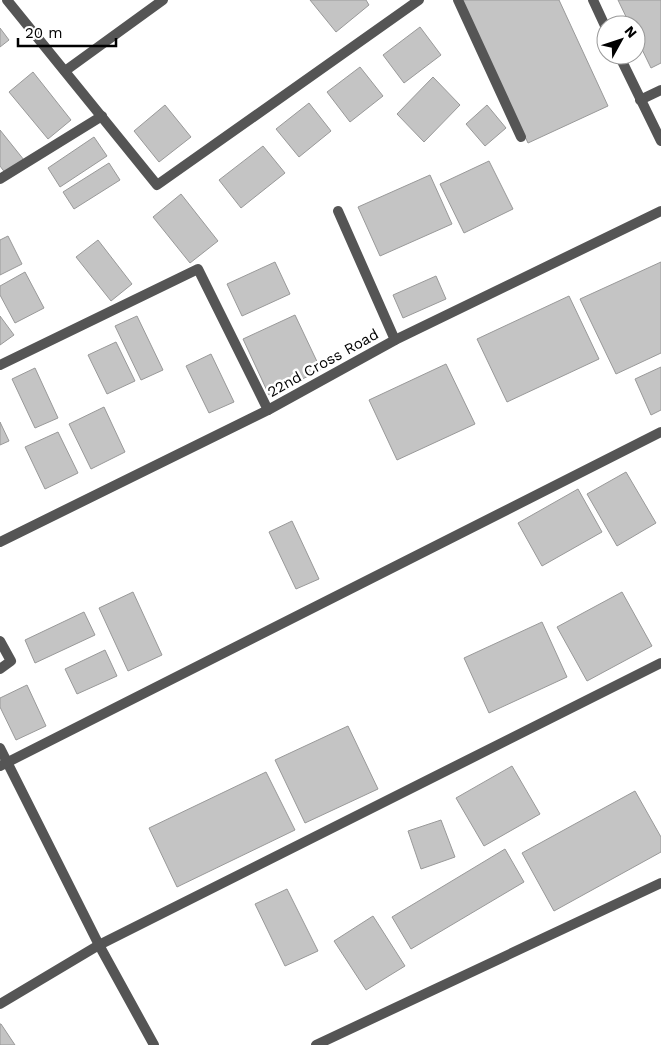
<svg xmlns="http://www.w3.org/2000/svg" width="661" height="1045" font-family="'Work Sans',sans-serif">
<style>
.building{fill:#c4c4c4;stroke:#999}
.lines{fill:none;stroke-linecap:round;stroke-linejoin:round}
.minor{stroke:#555;stroke-width:10}
.tertiary{stroke:#555;stroke-width:10}
.labels{text-anchor:middle;dominant-baseline:central;stroke-width:5;stroke-linejoin:round;paint-order:stroke}
.street-label{font-size:15px;fill:#000;stroke:#fff}
</style>
<rect width="100%" height="100%" fill="#fff"/>
<g class="building">
<polygon points="310,0 366,0 369,5 336,32"/>
<polygon points="462,0 559,0 608,106 528,143"/>
<polygon points="618,0 661,0 661,63 651,68 636,37 636,25 630,25"/>
<polygon points="420,27 441,55 404,83 383,55"/>
<polygon points="0,28 9,40 0,47"/>
<polygon points="360,67 383,96 350,122 327,92"/>
<polygon points="33,72 71,120 48,139 9,92"/>
<polygon points="433,77 460,105 424,142 397,114"/>
<polygon points="309,103 331,131 299,157 276,129"/>
<polygon points="165,105 191,137 159,162 134,131"/>
<polygon points="487,105 506,128 485,146 466,124"/>
<polygon points="0,130 24,160 6,174 0,166"/>
<polygon points="94,137 107,156 60,187 48,168"/>
<polygon points="263,146 285,173 241,208 219,180"/>
<polygon points="489,161 513,209 464,233 440,184"/>
<polygon points="109,163 120,180 74,209 63,192"/>
<polygon points="430,175 452,224 380,256 358,207"/>
<polygon points="181,194 218,241 190,263 153,217"/>
<polygon points="8,236 22,264 0,275 0,240"/>
<polygon points="98,240 132,284 111,301 76,257"/>
<polygon points="275,262 290,294 242,316 227,284"/>
<polygon points="661,262 661,353 616,374 580,299"/>
<polygon points="25,272 44,308 15,323 0,295 0,286"/>
<polygon points="436,276 446,299 403,318 393,295"/>
<polygon points="569,296 599,359 507,402 477,339"/>
<polygon points="295,315 321,370 269,395 243,339"/>
<polygon points="0,316 14,335 0,345"/>
<polygon points="137,316 163,370 141,380 115,326"/>
<polygon points="116,342 135,381 107,394 88,355"/>
<polygon points="211,354 234,402 209,413 186,366"/>
<polygon points="446,364 475,424 397,460 369,400"/>
<polygon points="661,367 661,410 651,415 635,379"/>
<polygon points="35,368 58,418 35,428 12,379"/>
<polygon points="104,407 125,452 91,469 69,424"/>
<polygon points="0,422 9,441 0,445"/>
<polygon points="58,432 78,473 45,489 25,447"/>
<polygon points="626,472 656,523 617,546 587,494"/>
<polygon points="578,489 602,532 542,566 518,523"/>
<polygon points="292,521 319,579 296,589 269,532"/>
<polygon points="133,592 162,655 128,671 99,608"/>
<polygon points="622,592 652,646 587,681 557,627"/>
<polygon points="84,612 95,635 35,663 25,640"/>
<polygon points="542,622 567,677 489,713 464,658"/>
<polygon points="105,650 117,676 77,694 65,669"/>
<polygon points="27,685 46,726 16,740 0,707 0,698"/>
<polygon points="348,726 378,789 305,823 275,760"/>
<polygon points="512,766 540,814 484,846 456,798"/>
<polygon points="266,772 295,830 177,887 149,828"/>
<polygon points="635,791 661,837 661,852 554,911 522,853"/>
<polygon points="441,820 455,857 421,869 408,831"/>
<polygon points="505,849 524,882 411,949 392,917"/>
<polygon points="287,889 318,951 285,966 255,904"/>
<polygon points="373,916 405,966 366,990 334,941"/>
<polygon points="0,1024 1,1024 15,1045 0,1045"/>
</g>
<g class="lines">
<g class="minor">
<polyline points="7,0 157,185 419,0"/>
<polyline points="458,0 521,137"/>
<polyline points="65,71 163,0"/>
<polyline points="640,100 661,90"/>
<polyline points="0,179 102,116"/>
<polyline points="338,211 395,340"/>
<polyline points="0,365 198,269 268,410"/>
<polyline points="0,542 268,410 395,340 661,211"/>
<polyline points="0,641 11,661 0,669"/>
<polyline points="0,748 99,945 154,1045"/>
<polyline points="0,766 661,432"/>
<polyline points="0,1004 99,945 661,663"/>
<polyline points="316,1045 661,883"/>
</g>
<g class="tertiary">
<polyline points="593,0 606,28"/>
<polyline points="619,55 661,141"/>
</g>
</g>
<g class="labels">
<g class="street-label">
<text transform="translate(323 363) rotate(-29)">22nd Cross Road</text>
</g>
</g>
<g transform="translate(621 40) rotate(50)"><circle r="24" fill="#ffffff" stroke="#999999"/>
<path d="M0-4L9 19L0 12L-9 19Z" fill="#000000"/>
<text y="-8" font-size="14" font-weight="bold" text-anchor="middle" fill="#000000">N</text>
</g>
<path d="M18 38v8h98v-8" fill="none" stroke="#000000" stroke-width="2.5"/>
<text x="25" y="38" font-size="15" fill="#000000" stroke="#ffffff" stroke-width="4" paint-order="stroke">20 m</text>
</svg>
